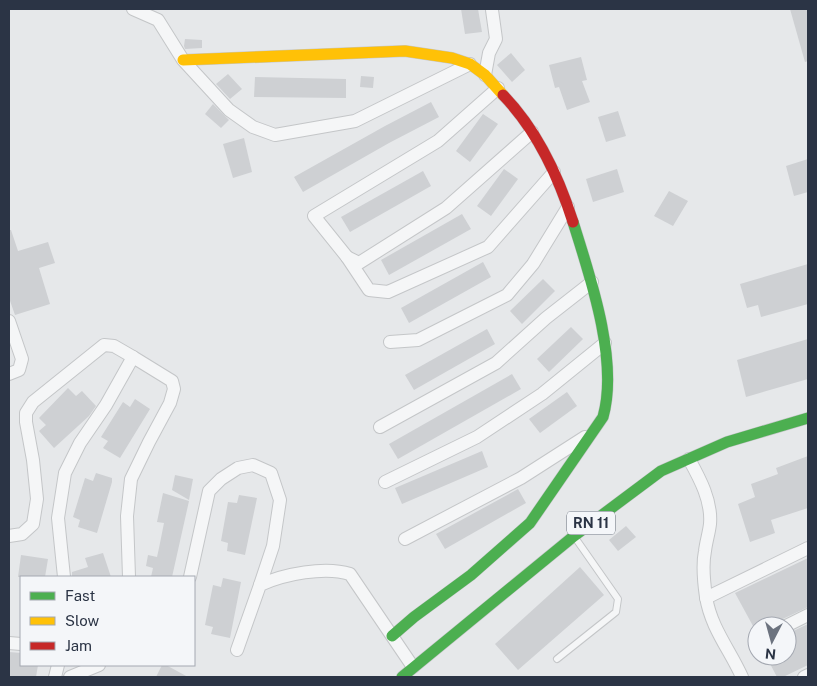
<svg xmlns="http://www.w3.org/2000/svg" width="817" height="686" font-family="'Public Sans',sans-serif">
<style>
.building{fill:#ced0d3}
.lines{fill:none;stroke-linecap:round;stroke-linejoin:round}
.lane-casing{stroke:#c4c6c8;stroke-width:8}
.street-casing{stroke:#c4c6c8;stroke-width:14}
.fast-casing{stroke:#c4c6c8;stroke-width:12}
.slow-casing{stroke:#c4c6c8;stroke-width:12}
.jam-casing{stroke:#c4c6c8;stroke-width:12}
.lane{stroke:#f5f6f7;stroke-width:6}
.street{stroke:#f5f6f7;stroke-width:12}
.fast{stroke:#4caf50;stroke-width:11}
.slow{stroke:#ffc107;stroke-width:11}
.jam{stroke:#c62828;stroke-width:11}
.labels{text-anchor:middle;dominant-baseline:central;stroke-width:4;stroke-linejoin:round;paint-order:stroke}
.shield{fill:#f4f6f9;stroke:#676e7b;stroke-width:1}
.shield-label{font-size:14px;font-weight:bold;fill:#2b3445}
</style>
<rect width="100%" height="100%" fill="#e6e8ea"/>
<g class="building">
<polygon points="461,9 478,9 482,32 465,34"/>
<polygon points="790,9 808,9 808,61 805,62"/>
<polygon points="185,39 202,40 202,48 185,49 184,46"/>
<polygon points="511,53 525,70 512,82 497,65"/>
<polygon points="581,57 587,80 582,81 590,102 567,110 559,87 555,88 549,65"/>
<polygon points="228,74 242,89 230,99 216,84"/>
<polygon points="361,76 374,77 373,88 360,87"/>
<polygon points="255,77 346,79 346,98 254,97"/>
<polygon points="431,102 439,117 389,143 303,192 294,177 385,126"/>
<polygon points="213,104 229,120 221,128 205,114"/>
<polygon points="618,111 626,136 606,142 598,117"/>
<polygon points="483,114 498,124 470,162 456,151"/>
<polygon points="244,138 252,172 233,178 223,144"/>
<polygon points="808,159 808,192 794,196 786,166"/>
<polygon points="504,169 518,179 491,216 477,206"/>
<polygon points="617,169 624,192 593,202 586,179"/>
<polygon points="423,171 431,186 350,232 341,217"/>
<polygon points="669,191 688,201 673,226 654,216"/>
<polygon points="462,214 471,229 389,275 381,260"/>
<polygon points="9,230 11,230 18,251 48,242 55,263 39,268 50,304 15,315 9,298"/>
<polygon points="483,262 491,277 409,323 401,308"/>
<polygon points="808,264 808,304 761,317 758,305 747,308 740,284"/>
<polygon points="543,279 555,291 522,324 510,311"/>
<polygon points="571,327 583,339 549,372 537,359"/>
<polygon points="487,329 495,344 414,390 405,375"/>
<polygon points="808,339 808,379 746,397 737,360"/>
<polygon points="512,374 521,389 398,459 389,444"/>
<polygon points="68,388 76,396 82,391 96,406 89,416 54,448 39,431 46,425 39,418"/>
<polygon points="567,392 577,406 540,433 529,419"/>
<polygon points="135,399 150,409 120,458 103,448 108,441 101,437 123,402 130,407"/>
<polygon points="482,451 488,467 402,504 395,488"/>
<polygon points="808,456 808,508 771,520 775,533 750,542 738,504 755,497 751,484 778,474 776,468"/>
<polygon points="96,473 112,478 112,482 97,533 78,527 80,520 73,517 85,478 93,481"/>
<polygon points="175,475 193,479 189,500 172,490"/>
<polygon points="518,489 526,503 445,549 436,534"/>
<polygon points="163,493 189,501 172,577 151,577 153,568 146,566 148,555 157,557 159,548 164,523 157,522"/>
<polygon points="239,495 257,498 245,555 227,551 228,543 221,541 228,502 237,503"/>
<polygon points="626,526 636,537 618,551 609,540"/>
<polygon points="103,553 111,577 72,577 72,572 88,567 85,558"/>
<polygon points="21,555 48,559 45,577 18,577"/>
<polygon points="808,558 808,607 768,626 753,626 735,593"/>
<polygon points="580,567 604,595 518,670 495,644"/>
<polygon points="223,578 241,582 230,638 211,634 213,627 205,625 213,585 221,587"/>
<polygon points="808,624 808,665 783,677 777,677 766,656 787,656 787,634"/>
<polygon points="9,652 21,653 21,665 38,665 36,677 9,677"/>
<polygon points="162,665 166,665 188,677 156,677"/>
</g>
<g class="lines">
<g class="lane-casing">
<polyline id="lane" points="557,659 616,612 618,599 576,539"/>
</g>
<g class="street-casing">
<g id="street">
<polyline points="133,9 158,20 183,60 229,110 253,127 275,135 355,121 470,64"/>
<polyline points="485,75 489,53 496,39 492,10"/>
<polyline points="498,88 438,141 314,216 347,257 369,290 388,292 488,247 554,172"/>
<polyline points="347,257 359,263 446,208 532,132"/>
<polyline points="9,321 22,359 19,370 9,374"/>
<polyline points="390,342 418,340 507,295 533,264 568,207"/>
<polyline points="380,427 496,363 546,318 592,282"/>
<path d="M689 459C700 479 712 501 710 524 709 533 706 542 705 551 702 565 704 583 706 597 711 628 730 650 742 677"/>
<polyline points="385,482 477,437 542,394 605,343"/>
<polyline points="9,536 22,534 33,524 37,499 33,460 26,422 26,413 33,402 104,345 114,346 133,357"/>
<polyline points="405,539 521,478 585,437"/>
<polyline points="64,577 58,518 65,473 80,443 106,405 133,357 172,381 174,389 170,403 149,442 131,479 127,516 129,577"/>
<polyline points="190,577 209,491 221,479 238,468 253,465 271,473 280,500 273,546 260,585"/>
<polyline points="706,598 808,548"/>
<polyline points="786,626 808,615"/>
<polyline points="9,643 21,644"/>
<path d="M237 650 260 585C284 574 325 566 350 574L413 667"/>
<polyline points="55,677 58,665"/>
<polyline points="70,677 99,665"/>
<polyline points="804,677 808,675"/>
</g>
</g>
<g class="fast-casing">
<g id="fast">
<path d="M392 636 414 617 471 575 530 523 603 417C619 361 590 276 573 222"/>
<polyline points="402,677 574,536 661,471 727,442 808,418"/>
</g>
</g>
<g class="slow-casing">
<polyline id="slow" points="183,60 405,51 452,58 470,64 485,75 503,95"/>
</g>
<g class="jam-casing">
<path id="jam" d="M503 95C536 129 559 178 573 222"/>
</g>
<use href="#lane" class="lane"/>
<use href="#street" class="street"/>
<use href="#fast" class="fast"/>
<use href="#slow" class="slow"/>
<use href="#jam" class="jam"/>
</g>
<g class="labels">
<rect class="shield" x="567" y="511.5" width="48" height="23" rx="4"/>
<g class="shield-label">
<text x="591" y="523">RN 11</text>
</g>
</g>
<rect width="817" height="686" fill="none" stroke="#2b3445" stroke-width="20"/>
<rect x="20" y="576" width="175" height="90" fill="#f4f6f9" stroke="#a4a8b1"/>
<rect x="30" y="592" width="25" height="8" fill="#4caf50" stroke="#a4a8b1"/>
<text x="65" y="601" font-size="15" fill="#2b3445">Fast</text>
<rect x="30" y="617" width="25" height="8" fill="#ffc107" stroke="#a4a8b1"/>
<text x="65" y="626" font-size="15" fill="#2b3445">Slow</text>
<rect x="30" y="642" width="25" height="8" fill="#c62828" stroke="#a4a8b1"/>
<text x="65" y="651" font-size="15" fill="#2b3445">Jam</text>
<g transform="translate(772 641) rotate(186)"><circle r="24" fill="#f4f6f9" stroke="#a4a8b1"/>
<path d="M0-4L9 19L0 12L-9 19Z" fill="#6c737f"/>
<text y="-8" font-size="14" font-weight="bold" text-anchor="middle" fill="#2b3445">N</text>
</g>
</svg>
